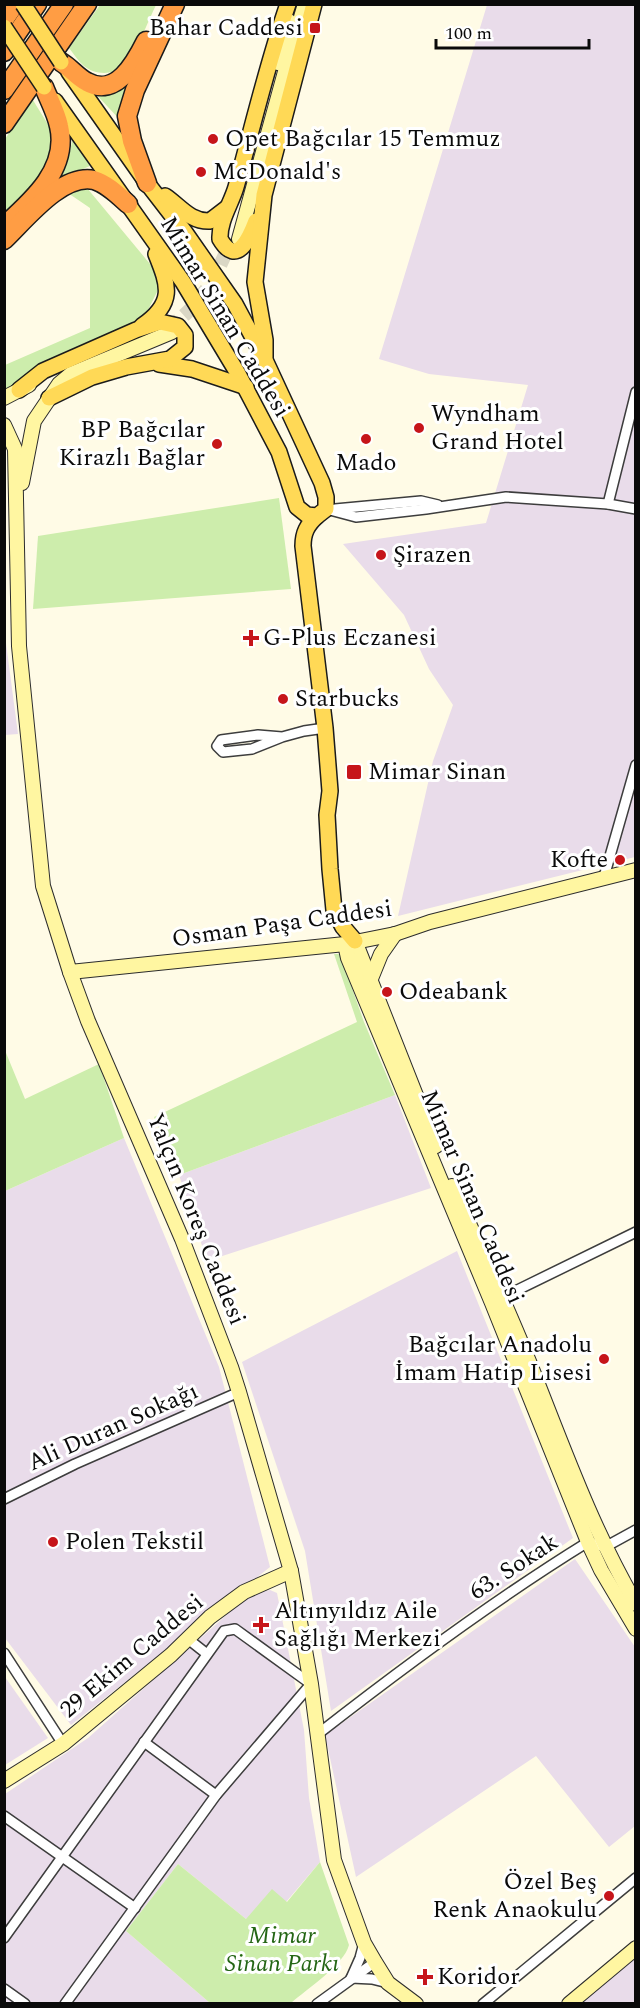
<svg xmlns="http://www.w3.org/2000/svg" width="640" height="2008" font-family="Spectral,serif">
<style>
.industrial{fill:#e9dcea}
.green{fill:#cdedac}
.lines{fill:none;stroke-linecap:round;stroke-linejoin:round}
.secondary-tunnel{stroke:#dad7c5;stroke-width:14;stroke-dasharray:14 7;stroke-linecap:butt}
.street-casing{stroke:#3d3d3d;stroke-width:12}
.secondary-casing{stroke:#2c2c2c;stroke-width:16}
.primary-casing{stroke:#1b1b1b;stroke-width:18}
.highway-casing{stroke:#1b1b1b;stroke-width:21}
.street{stroke:#fff;stroke-width:9}
.secondary{stroke:#fff6a1;stroke-width:14}
.primary{stroke:#ffd956;stroke-width:15}
.highway{stroke:#ff9d44;stroke-width:18}
.primary-bridge-casing{stroke:#1b1b1b;stroke-width:18;stroke-linecap:butt}
.primary-bridge{stroke:#ffd956;stroke-width:15}
.poi-dot{fill:#c6151a;stroke:#fff;stroke-width:2}
.labels{text-anchor:middle;dominant-baseline:central;stroke-width:6;stroke-linejoin:round;paint-order:stroke}
.poi-label{font-size:24px;fill:#0a0a0a;stroke:#fff;text-anchor:start}
.street-label{font-size:24px;fill:#0a0a0a;stroke:#fff}
.park-label{font-size:24px;font-style:italic;fill:#246615;stroke:#fff}
</style>
<rect width="100%" height="100%" fill="#fffbe6"/>
<g class="industrial">
<polygon points="487,5 635,5 635,857 398,916 433,761 453,705 429,669 404,615 343,544 486,523 528,385 429,374 379,359"/>
<polygon points="6,643 18,734 5,735 4,644"/>
<polygon points="395,1095 431,1188 207,1261 179,1175"/>
<polygon points="124,1138 219,1367 270,1567 71,1725 5,1638 5,1191"/>
<polygon points="457,1251 573,1538 331,1711 305,1551 242,1362"/>
<polygon points="575,1559 635,1647 635,1826 609,1847 536,1756 356,1877 325,1735"/>
<polygon points="270,1590 277,1593 304,1730 309,1798 320,1862 286,1902 246,1919 178,1864 126,1931 210,2003 5,2004 5,1794 88,1738 240,1603 257,1592"/>
<polygon points="5,1677 48,1738 5,1765 4,1765"/>
<polygon points="635,1940 635,2003 560,2003"/>
</g>
<g class="green">
<path d="M100 5H156C149 19 134 58 123 67 112 75 95 75 84 66 78 61 74 54 69 48Z"/>
<path d="M133 81 122 122 93 91C110 93 119 90 133 81Z"/>
<polygon points="31,97 49,126 53,139 52,153 43,179 4,217 4,141"/>
<polygon points="73,138 90,166 59,179 67,164"/>
<polygon points="87,188 155,270 159,288 142,322 5,391 5,365 90,328 90,208 68,193"/>
<polygon points="279,498 291,589 33,609 38,536"/>
<polygon points="334,954 340,954 364,1022 395,1095 179,1175 154,1117 357,1022"/>
<polygon points="4,1048 25,1099 99,1064 124,1138 5,1191"/>
<path d="M320 1862 349 1945C344 1965 307 1989 291 2003H210L126 1931 178 1864 246 1919 272 1889 287 1902Z"/>
</g>
<g class="lines">
<path class="secondary-tunnel" d="M167 328C199 309 219 273 231 239"/>
<g class="street-casing">
<g id="street">
<polyline points="608,504 636,392"/>
<polyline points="326,509 356,517 426,509 506,497 608,504 636,509"/>
<polyline points="335,509 421,501 438,505"/>
<polyline points="282,737 252,749 223,752 217,746 221,740 258,735 282,737 304,731 325,728"/>
<polyline points="604,877 636,765"/>
<polyline points="503,1297 636,1232"/>
<polyline points="4,1499 75,1464 239,1392"/>
<polyline points="188,1639 207,1654"/>
<polyline points="4,1653 63,1744"/>
<path d="M318 1734C405 1666 494 1600 588 1542L605 1547 636 1530"/>
<polyline points="144,1742 216,1795"/>
<polyline points="4,1816 135,1908"/>
<polyline points="4,1938 224,1631 235,1629 311,1684 216,1795 65,2004"/>
<polyline points="352,1976 360,1958 364,1943"/>
<polyline points="351,1978 372,1979 388,1983"/>
<polyline points="4,1989 25,2004"/>
<polyline points="317,2004 375,1962"/>
<polyline points="483,2004 636,1878"/>
</g>
</g>
<g class="secondary-casing">
<g id="secondary">
<polyline points="278,63 289,21"/>
<polyline points="239,239 289,57 305,4"/>
<polyline points="4,398 29,385"/>
<polyline points="4,425 15,449 19,646 43,886 70,972 88,1021 182,1239 231,1367 239,1392 291,1571 311,1684 334,1860 364,1943 375,1962 388,1983 416,2004"/>
<polyline points="22,483 34,421 59,384 71,374 172,332"/>
<polyline points="355,941 436,1146"/>
<polyline points="345,944 348,958 492,1303 588,1542 601,1570 636,1629"/>
<polyline points="70,972 345,944 395,934 430,922 636,870"/>
<polyline points="370,981 381,954 395,934"/>
<path d="M452 1186C481 1250 510 1313 536 1379 566 1455 594 1532 636 1604"/>
<polyline points="4,1781 63,1744 171,1655 210,1617 244,1592 291,1571"/>
<polyline points="569,2004 636,1948"/>
</g>
</g>
<g class="primary-casing">
<g id="primary">
<polyline points="55,101 183,282 237,372 279,452 297,507 307,515 317,516 326,509 326,497 322,483 265,360 235,304 184,231 147,183 69,72"/>
<path d="M165 196C180 206 190 222 210 221L227 208"/>
<path d="M256 221C250 237 237 268 220 239 219 221 231 204 236 187 253 126 267 64 288 4"/>
<path d="M142 326C175 303 169 286 156 254"/>
<polyline points="265,357 265,340 255,282 264,195 314,4"/>
<polyline points="159,364 192,369 246,387"/>
<polyline points="19,390 43,371 136,330 160,322 178,326 185,335 185,347 170,359 126,367 92,377 49,398"/>
<path d="M317 516C307 525 303 533 303 546L325 728 330 791 327 815 330 869 334 910 343 927 355 941"/>
</g>
</g>
<g class="highway-casing">
<g id="highway">
<polyline points="4,20 15,4"/>
<polyline points="4,52 37,4"/>
<path d="M61 62C71 68 77 77 87 82 116 98 135 63 146 41"/>
<polyline points="4,90 64,4"/>
<polyline points="4,124 87,4"/>
<polyline points="147,183 132,141 127,116 135,90 175,4"/>
<path d="M4 226C33 200 69 168 59 126 56 112 49 100 44 87"/>
<path d="M4 240C26 219 62 173 94 180 107 184 118 195 128 204"/>
</g>
</g>
<use href="#street" class="street"/>
<use href="#secondary" class="secondary"/>
<use href="#primary" class="primary"/>
<use href="#highway" class="highway"/>
<g class="primary-bridge-casing">
<g id="primary-bridge">
<polyline points="23,4 61,62"/>
<polyline points="4,27 44,87"/>
</g>
</g>
<use href="#primary-bridge" class="primary-bridge"/>
</g>
<g class="poi-dot">
<rect x="309" y="22" width="12" height="12" rx="3"/>
<circle cx="213" cy="139" r="6"/>
<circle cx="201" cy="172" r="6"/>
<circle cx="419" cy="428" r="6"/>
<circle cx="366" cy="439" r="6"/>
<circle cx="217" cy="444" r="6"/>
<circle cx="381" cy="555" r="6"/>
<path d="M248 629h6v6h6v6h-6v6h-6v-6h-6v-6h6z"/>
<circle cx="283" cy="699" r="6"/>
<rect x="346" y="764" width="16" height="16" rx="3"/>
<circle cx="620" cy="860" r="6"/>
<circle cx="387" cy="992" r="6"/>
<circle cx="604" cy="1359" r="6"/>
<circle cx="53" cy="1542" r="6"/>
<path d="M258 1616h6v6h6v6h-6v6h-6v-6h-6v-6h6z"/>
<circle cx="609" cy="1896" r="6"/>
<path d="M422 1968h6v6h6v6h-6v6h-6v-6h-6v-6h6z"/>
</g>
<g class="labels">
<g class="poi-label">
<text x="303" y="28" text-anchor="end">Bahar Caddesi</text>
<text x="225" y="139">Opet Bağcılar 15 Temmuz</text>
<text x="213" y="172">McDonald's</text>
<text x="431" y="414">Wyndham<tspan x="431" dy="28">Grand Hotel</tspan></text>
<text x="205" y="430" text-anchor="end">BP Bağcılar<tspan x="205" dy="28">Kirazlı Bağlar</tspan></text>
<text x="366" y="463" text-anchor="middle">Mado</text>
<text x="393" y="555">Şirazen</text>
<text x="263" y="638">G-Plus Eczanesi</text>
<text x="295" y="699">Starbucks</text>
<text x="368" y="772">Mimar Sinan</text>
<text x="608" y="860" text-anchor="end">Kofte</text>
<text x="399" y="992">Odeabank</text>
<text x="592" y="1345" text-anchor="end">Bağcılar Anadolu<tspan x="592" dy="28">İmam Hatip Lisesi</tspan></text>
<text x="65" y="1542">Polen Tekstil</text>
<text x="274" y="1611">Altınyıldız Aile<tspan x="274" dy="28">Sağlığı Merkezi</tspan></text>
<text x="597" y="1882" text-anchor="end">Özel Beş<tspan x="597" dy="28">Renk Anaokulu</tspan></text>
<text x="437" y="1977">Koridor</text>
</g>
<g class="street-label">
<text transform="translate(225 317) rotate(59)">Mimar Sinan Caddesi</text>
<text transform="translate(282 924) rotate(-8)">Osman Paşa Caddesi</text>
<text transform="translate(472 1197) rotate(67)">Mimar Sinan Caddesi</text>
<text transform="translate(196 1219) rotate(68)">Yalçın Koreş Caddesi</text>
<text transform="translate(113 1427) rotate(-24)">Ali Duran Sokağı</text>
<text transform="translate(514 1567) rotate(-33)">63. Sokak</text>
<text transform="translate(132 1656) rotate(-40)">29 Ekim Caddesi</text>
</g>
<g class="park-label">
<text x="282" y="1936">Mimar<tspan x="282" dy="28">Sinan Parkı</tspan></text>
</g>
</g>
<rect width="640" height="2008" fill="none" stroke="#0a0a0a" stroke-width="12"/>
<path d="M436 39v9h153v-9" fill="none" stroke="#0a0a0a" stroke-width="3"/>
<text x="445" y="39" font-size="18" fill="#0a0a0a" stroke="#ffffff" stroke-width="4.5" paint-order="stroke">100 m</text>
</svg>
